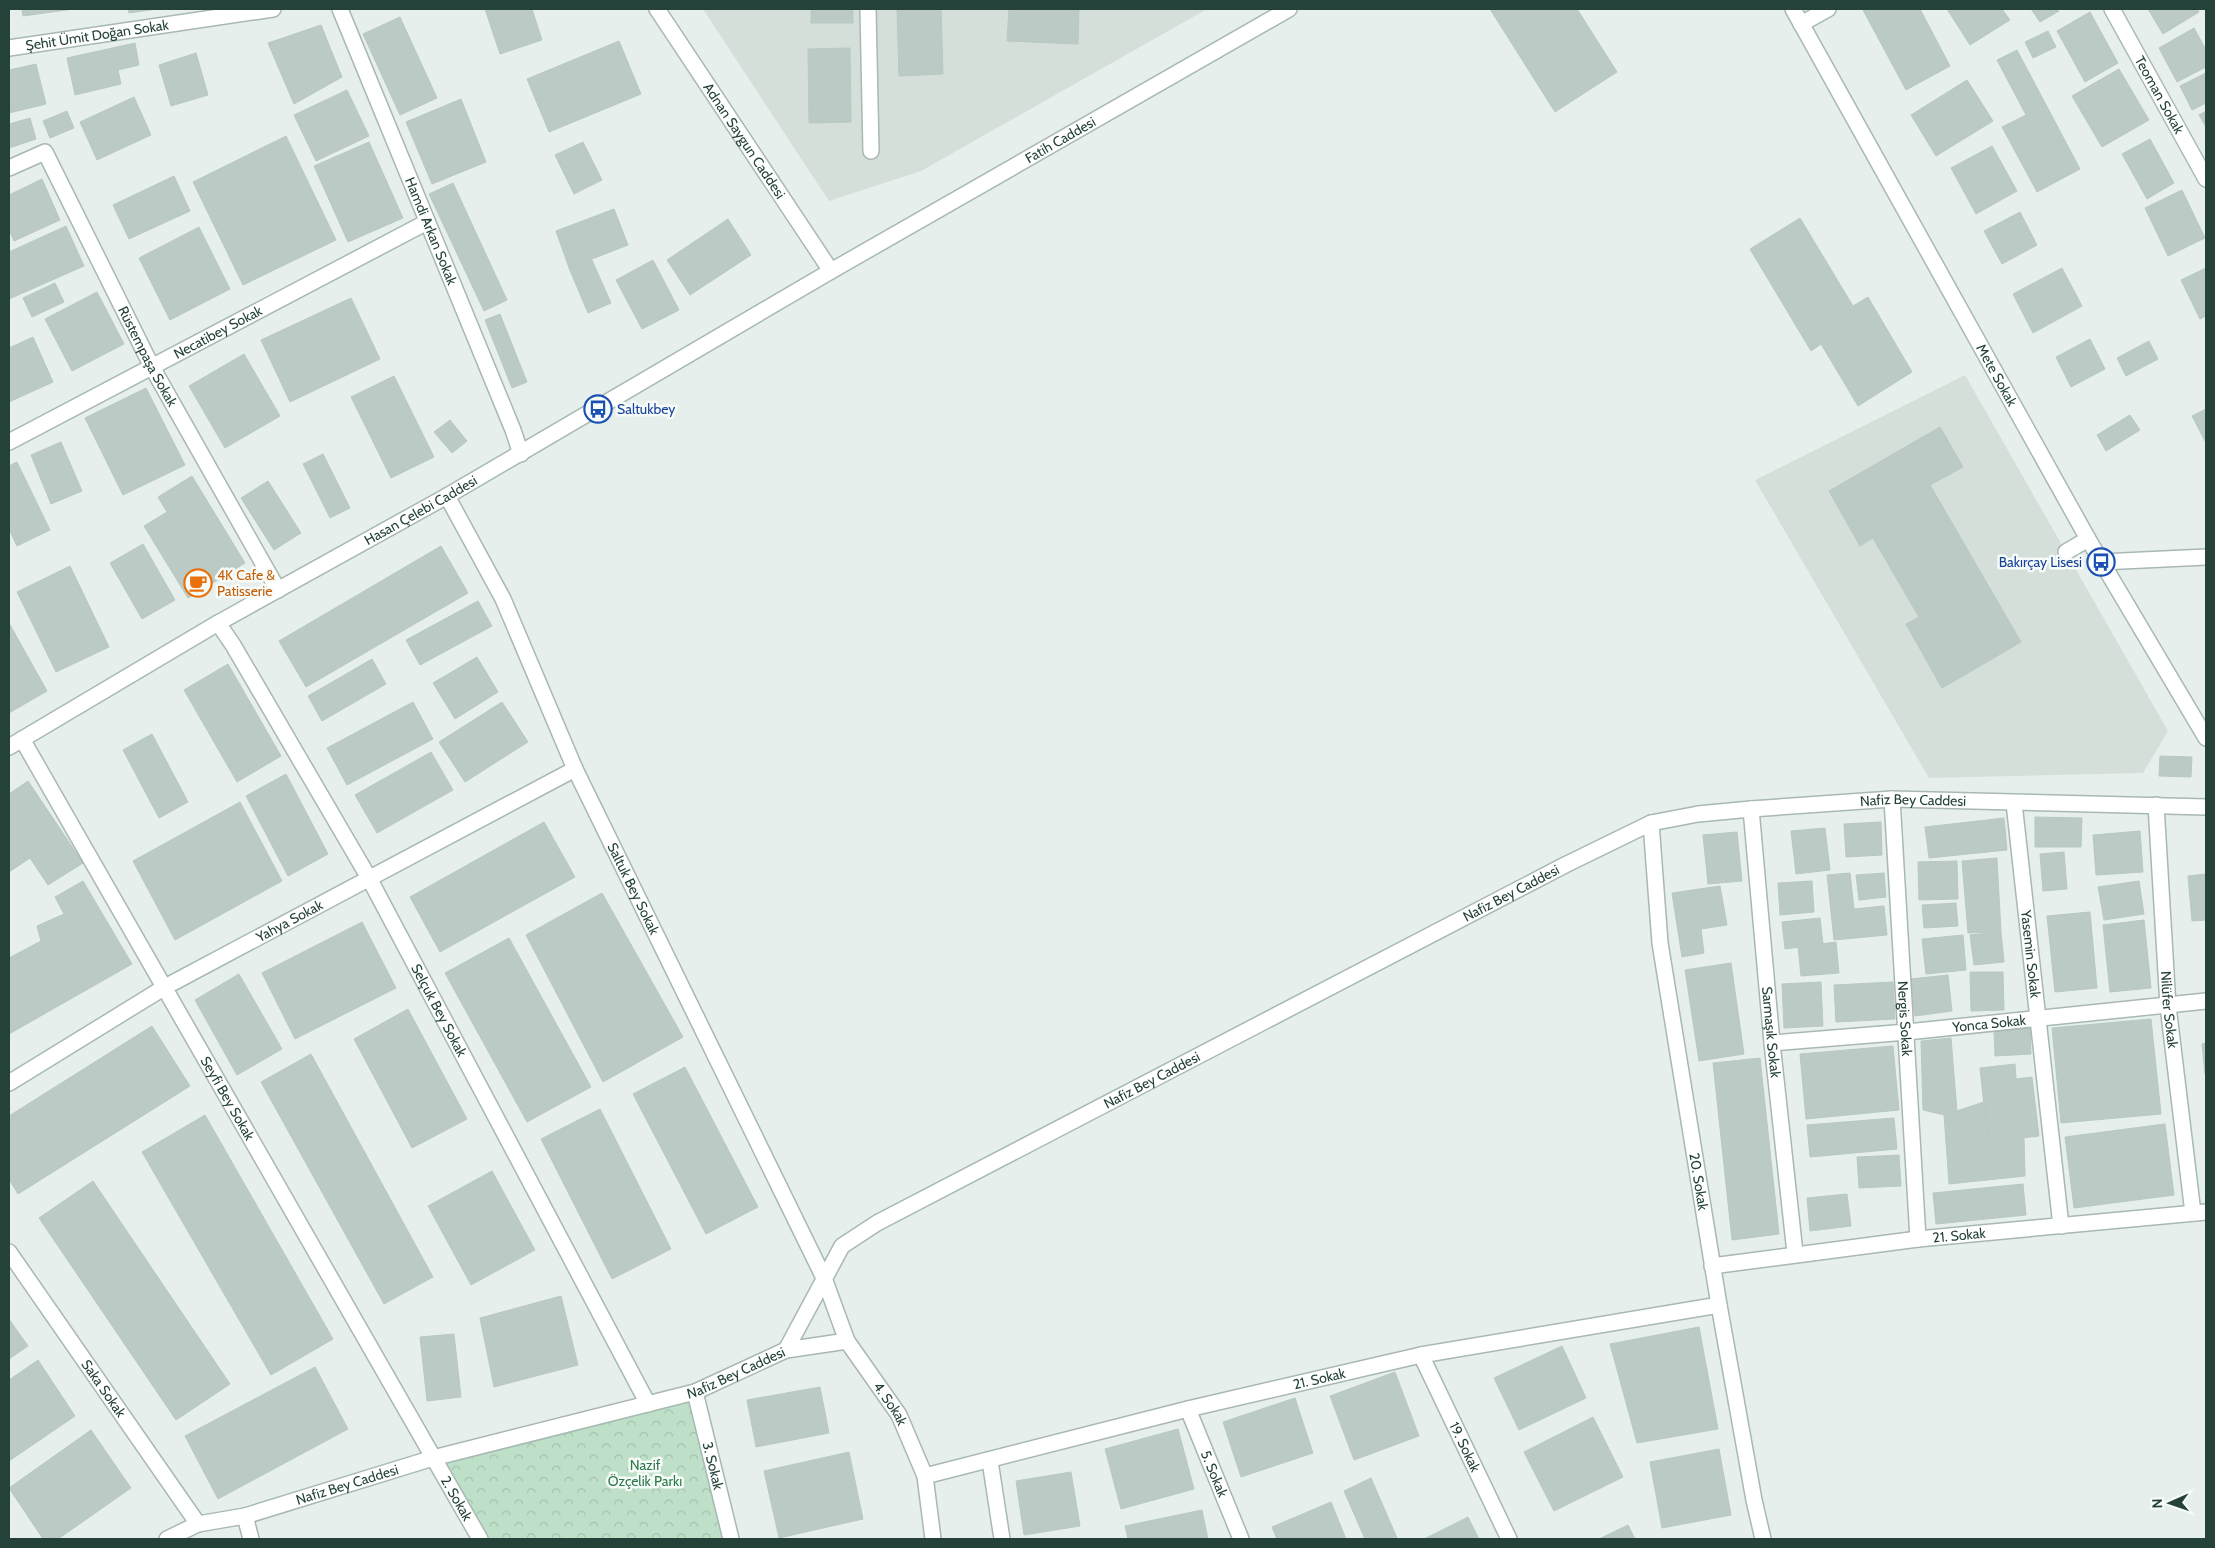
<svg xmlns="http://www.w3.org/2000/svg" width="2215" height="1548" font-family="Cabin,sans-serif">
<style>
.built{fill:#d4dfda}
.forest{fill:url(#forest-crowns)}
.building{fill:#bbcac4;stroke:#b8c9c2}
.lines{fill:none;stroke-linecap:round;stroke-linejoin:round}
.minor-casing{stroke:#a8b8b2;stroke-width:18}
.minor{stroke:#fff;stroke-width:15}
.labels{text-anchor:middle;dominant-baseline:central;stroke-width:5;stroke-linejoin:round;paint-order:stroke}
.street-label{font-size:14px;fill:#24423a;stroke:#f7fbf9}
.transit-label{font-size:14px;fill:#164399;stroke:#f7fbf9;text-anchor:start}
.food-label{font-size:14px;fill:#c56008;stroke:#f7fbf9;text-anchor:start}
.park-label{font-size:14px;fill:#2d7a4b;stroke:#f7fbf9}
</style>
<defs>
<pattern id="forest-crowns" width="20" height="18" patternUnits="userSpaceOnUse" patternTransform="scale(1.25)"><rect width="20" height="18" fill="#bfe0c8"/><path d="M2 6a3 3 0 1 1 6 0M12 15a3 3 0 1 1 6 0" fill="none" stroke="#a4c1ad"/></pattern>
</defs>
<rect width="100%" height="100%" fill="#e6efeb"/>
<g class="built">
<polygon points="703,9 1207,9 921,171 829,201"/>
<polygon points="1965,375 2168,731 2143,773 1929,778 1755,480"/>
</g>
<polygon class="forest" points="695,1392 731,1539 480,1539 433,1458"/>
<g class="building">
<polygon points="22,9 74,9 23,16"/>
<polygon points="128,9 157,9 129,13"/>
<polygon points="485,9 532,9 542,40 500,54"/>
<rect x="811" y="9" width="42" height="14"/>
<polygon points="897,9 941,9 943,74 899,76"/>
<polygon points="1009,9 1079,9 1078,44 1007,41"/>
<polygon points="1490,9 1577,9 1617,72 1555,112"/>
<polygon points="1866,9 1920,9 1950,66 1906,90 1863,10"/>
<polygon points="1947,9 2002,9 2010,20 1970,45"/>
<polygon points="2031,9 2056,9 2059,11 2040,22"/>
<polygon points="2148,9 2197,9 2199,12 2163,34"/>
<polygon points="2090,12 2118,63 2085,82 2057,31"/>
<polygon points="400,17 437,98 400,115 363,34"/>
<polygon points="321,25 342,77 294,104 268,43"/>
<polygon points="2194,28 2206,50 2206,67 2177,82 2159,48"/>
<polygon points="2048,31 2056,47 2033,58 2025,42"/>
<polygon points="619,41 641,94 549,132 527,79"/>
<polygon points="135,43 139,65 118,70 121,84 75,95 67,58"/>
<polygon points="850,48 851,122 809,123 808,49"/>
<polygon points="2017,50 2080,169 2037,192 2002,127 2026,115 1997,60"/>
<polygon points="196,53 208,95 171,106 159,65"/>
<polygon points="36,64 46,104 9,113 9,70"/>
<polygon points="2119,69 2149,120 2102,147 2072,96"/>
<polygon points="2206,73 2206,103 2192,110 2180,86"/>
<polygon points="1967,80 1993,121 1936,156 1911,115"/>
<polygon points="347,90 369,136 316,161 294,115"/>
<polygon points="134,97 151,135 97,160 80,122"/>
<polygon points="461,99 486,162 432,184 406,122"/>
<polygon points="67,111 74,128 50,138 43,121"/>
<polygon points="2206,111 2206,127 2199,115"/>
<polygon points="30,118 36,139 9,148 9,124"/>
<polygon points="286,136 336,240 243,285 193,182"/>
<polygon points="2150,139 2174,183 2147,199 2122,154"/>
<polygon points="369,142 403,218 348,242 314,166"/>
<polygon points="583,142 602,180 574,194 555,155"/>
<polygon points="1992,146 2017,191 1976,214 1951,168"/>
<polygon points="174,176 190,211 129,239 113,205"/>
<polygon points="42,179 60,220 14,241 9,230 9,195"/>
<polygon points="453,183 507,300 484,311 429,194"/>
<polygon points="2182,190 2205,238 2168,256 2145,208"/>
<polygon points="614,209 628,245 569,268 556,231"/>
<polygon points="2020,212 2037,245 2002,264 1984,231"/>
<polygon points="1800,218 1853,306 1868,297 1912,372 1858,406 1821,344 1811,351 1750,249"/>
<polygon points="728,219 751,255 690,295 667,260"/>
<polygon points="66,226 84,266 9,299 9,252"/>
<polygon points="199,227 230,289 170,320 139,258"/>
<polygon points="591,258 611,303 588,313 569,268"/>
<polygon points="653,260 679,310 642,329 616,280"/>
<polygon points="2062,268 2082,306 2033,333 2013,294"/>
<polygon points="2206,268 2206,316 2200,319 2181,280"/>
<polygon points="55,283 64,302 32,317 23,298"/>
<polygon points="97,292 124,344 72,371 45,319"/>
<polygon points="351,298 380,359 290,402 261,340"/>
<polygon points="500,314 527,382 512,388 485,320"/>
<polygon points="33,337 53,382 9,402 9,348"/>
<polygon points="2090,339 2105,369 2071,387 2056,357"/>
<polygon points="2149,341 2158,359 2126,376 2117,358"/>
<polygon points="244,354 280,416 225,448 189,386"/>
<polygon points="394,376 434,457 391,478 351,397"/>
<polygon points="146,388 185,465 123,495 85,418"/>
<polygon points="2206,409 2206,443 2192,416"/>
<polygon points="2130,415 2140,430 2106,451 2097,435"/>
<polygon points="450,420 467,441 452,453 434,432"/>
<polygon points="1940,427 1963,467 1930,485 2021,642 1942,688 1906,624 1919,617 1873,538 1860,546 1829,491"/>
<polygon points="61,442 82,491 51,504 31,455"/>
<polygon points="323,454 350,508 330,518 303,464"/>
<polygon points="17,462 50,530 17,546 9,529 9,466"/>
<polygon points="192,476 245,563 188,598 144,526 167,512 158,497"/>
<polygon points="268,481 301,533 274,550 241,498"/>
<polygon points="143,544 175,600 142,619 110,563"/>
<polygon points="441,546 468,593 306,687 279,641"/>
<polygon points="70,566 109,647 56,672 17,592"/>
<polygon points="478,601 492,626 420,665 406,640"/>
<polygon points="9,623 47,691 9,713"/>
<polygon points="477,657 498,692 455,719 433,683"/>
<polygon points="372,659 386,684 322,721 308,696"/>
<polygon points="228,664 281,756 237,782 184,690"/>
<polygon points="413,702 433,739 347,785 327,748"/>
<polygon points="502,702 528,742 465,782 439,742"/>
<polygon points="152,734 188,802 159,818 123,750"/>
<polygon points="431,752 453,790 377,833 355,795"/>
<polygon points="2160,756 2192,757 2191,777 2159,776"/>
<polygon points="286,774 328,854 288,876 246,796"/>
<polygon points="28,781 83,863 48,885 30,858 9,872 9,794"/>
<polygon points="240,802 282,881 175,940 133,861"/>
<polygon points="2035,817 2082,818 2081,847 2035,847"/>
<polygon points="2004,818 2007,850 1929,858 1925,827"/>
<polygon points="544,822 575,877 440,952 410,897"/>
<polygon points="1881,822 1882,855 1846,857 1844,824"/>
<polygon points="1825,828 1830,870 1796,874 1791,831"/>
<polygon points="2140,831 2143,872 2096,875 2093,835"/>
<polygon points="1737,832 1742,881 1708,884 1703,835"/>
<polygon points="2064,852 2067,889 2043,891 2040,854"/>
<polygon points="1997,858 2001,932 1968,933 1962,861"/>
<polygon points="1957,861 1958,899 1919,900 1918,862"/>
<polygon points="1850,873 1854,909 1884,906 1887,935 1834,940 1827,875"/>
<polygon points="1884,873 1886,897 1859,900 1856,875"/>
<polygon points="2206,874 2206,920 2192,921 2188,876"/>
<polygon points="83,881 132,964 9,1034 9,958 41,941 37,926 64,914 55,897"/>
<polygon points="1812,881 1814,912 1780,915 1778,883"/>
<polygon points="2139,881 2144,914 2104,920 2098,887"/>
<polygon points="1720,886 1727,925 1701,929 1704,953 1682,957 1672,893"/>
<polygon points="602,893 683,1037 603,1082 526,935"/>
<polygon points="1956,903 1958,926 1924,928 1922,905"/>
<polygon points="2090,912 2097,988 2055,992 2047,916"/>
<polygon points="1820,918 1823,944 1785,949 1782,922"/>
<polygon points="2144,920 2151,988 2110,992 2103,925"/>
<polygon points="362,922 396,988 295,1039 262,973"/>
<polygon points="2001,932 2004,962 1974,965 1970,935"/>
<polygon points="1963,935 1966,970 1926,974 1922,939"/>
<polygon points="509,938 591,1087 527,1122 445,973"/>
<polygon points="1836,942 1839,973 1801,976 1798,947"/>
<polygon points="1731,963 1744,1054 1699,1061 1685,970"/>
<polygon points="1970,972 2003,972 2004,1010 1971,1011"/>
<polygon points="239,974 282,1049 237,1075 195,1000"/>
<polygon points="1948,975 1952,1011 1915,1016 1910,979"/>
<polygon points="1821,982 1823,1026 1784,1028 1782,984"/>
<polygon points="1893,982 1895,1019 1836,1022 1834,985"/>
<polygon points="408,1009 467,1119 412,1148 354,1039"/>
<polygon points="2151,1019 2161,1114 2061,1123 2052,1028"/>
<polygon points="152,1026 190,1086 18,1194 9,1179 9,1116"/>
<polygon points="2030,1027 2031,1054 1995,1056 1994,1029"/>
<polygon points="1951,1038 1957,1111 1944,1115 1923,1110 1921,1041"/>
<polygon points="2206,1043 2206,1074 2205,1074 2202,1044"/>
<polygon points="1893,1046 1899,1110 1806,1119 1800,1054"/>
<polygon points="311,1054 433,1277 384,1304 261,1082"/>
<polygon points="1760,1058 1779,1234 1732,1240 1713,1063"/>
<polygon points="2015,1064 2016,1079 2032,1077 2039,1136 1988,1142 1980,1068"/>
<polygon points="685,1067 758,1207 706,1234 633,1094"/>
<polygon points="1984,1102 1988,1142 2024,1138 2025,1176 1949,1184 1944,1115"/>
<polygon points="600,1109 671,1249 612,1279 541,1139"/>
<polygon points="205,1115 333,1339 271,1375 142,1152"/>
<polygon points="1894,1118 1897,1149 1810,1157 1807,1125"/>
<polygon points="2165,1124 2174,1195 2074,1208 2065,1137"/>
<polygon points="1899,1155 1901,1186 1859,1188 1857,1157"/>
<polygon points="492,1171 535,1250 471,1285 428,1206"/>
<polygon points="93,1181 230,1384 176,1420 39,1218"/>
<polygon points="2023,1184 2026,1215 1936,1224 1933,1193"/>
<polygon points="1847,1194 1851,1226 1810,1231 1807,1198"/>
<polygon points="561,1296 578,1365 494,1387 480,1318"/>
<polygon points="9,1319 28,1346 9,1359"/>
<polygon points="1699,1327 1718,1429 1637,1443 1610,1344"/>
<polygon points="454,1334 461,1397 427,1401 420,1337"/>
<polygon points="1562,1346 1586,1398 1519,1430 1494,1378"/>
<polygon points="38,1360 75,1416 9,1461 9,1380"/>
<polygon points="315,1367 348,1429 218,1499 185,1436"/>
<polygon points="1395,1372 1419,1436 1354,1460 1330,1396"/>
<polygon points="820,1387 829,1433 756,1447 747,1400"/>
<polygon points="1295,1398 1313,1453 1241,1477 1223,1422"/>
<polygon points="1593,1417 1623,1477 1554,1511 1524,1452"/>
<polygon points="1178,1429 1194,1489 1121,1509 1105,1449"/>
<polygon points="91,1430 131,1488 58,1539 43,1539 9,1488"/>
<polygon points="1719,1449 1731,1515 1662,1528 1650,1462"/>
<polygon points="849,1452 863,1519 779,1538 764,1471"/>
<polygon points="1071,1472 1080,1526 1024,1535 1016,1481"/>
<polygon points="1371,1478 1397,1538 1393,1539 1365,1539 1344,1491"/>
<polygon points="1331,1502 1346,1539 1277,1539 1272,1527"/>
<polygon points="1202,1510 1208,1539 1128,1539 1125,1526"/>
<polygon points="1468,1517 1479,1539 1424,1539"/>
<polygon points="1628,1525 1635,1539 1599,1539"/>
</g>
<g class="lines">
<g class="minor-casing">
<g id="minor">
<path id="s1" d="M340 9 513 430 521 454"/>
<path id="s2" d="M657 9 831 271"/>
<polyline points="868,9 871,151"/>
<path id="s3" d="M1793 9 2088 539 2206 738"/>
<path id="s4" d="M2112 9 2206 179"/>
<polyline points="1801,24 1828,9"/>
<path id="s5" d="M9 48 273 9"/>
<path id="s6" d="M9 168 45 152 152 367 278 590"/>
<path id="s7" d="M9 442 427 222"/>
<path id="s8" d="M447 496 503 599 575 769 824 1278 847 1341 899 1415 925 1476 933 1539"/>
<polyline points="2066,552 2088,539"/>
<polyline points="2101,562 2206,557"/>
<path id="s9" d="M218 623 233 645 369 878 648 1404"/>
<path id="s10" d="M22 739 480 1539"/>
<path id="s11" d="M9 747 218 623 447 496 831 271 1289 9"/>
<path id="s12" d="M1892 799 1918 1239"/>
<path id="s13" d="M2014 803 2061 1226"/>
<path id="s14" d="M2156 805 2168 1006 2193 1213"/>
<path id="s15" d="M1751 809 1772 1043 1795 1253"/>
<path id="s16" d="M1651 823 1660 943 1719 1305 1754 1500 1763 1539"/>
<path id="s17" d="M1772 1043 1907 1032 2206 1001"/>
<path id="s18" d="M9 1083 165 987 575 769"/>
<path id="s19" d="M9 1252 198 1524"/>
<path id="s20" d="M1712 1266 1918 1239 2206 1212"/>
<polyline points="786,1350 847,1341"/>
<path id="s21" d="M1421 1355 1509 1539"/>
<path id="s22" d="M695 1392 731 1539"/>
<path id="s23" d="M1188 1409 1241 1539"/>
<polyline points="990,1461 1002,1539"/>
<path id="s24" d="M925 1476 1188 1409 1421 1355 1719 1305"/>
<polyline points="245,1516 251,1539"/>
<path id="s25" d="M167 1539 198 1524 245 1516 433 1458 695 1392 786 1350 842 1246 877 1223 1565 865 1651 823 1698 814 1751 809 1892 799 2206 807"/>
</g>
</g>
<use href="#minor" class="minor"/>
</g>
<defs>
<g id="bus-ring" transform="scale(1.4375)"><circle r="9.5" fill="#f7fbf9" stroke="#1a4fb4" stroke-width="1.5"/><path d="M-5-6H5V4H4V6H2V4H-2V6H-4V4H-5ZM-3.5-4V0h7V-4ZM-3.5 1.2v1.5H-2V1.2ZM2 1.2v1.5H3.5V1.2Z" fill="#1a4fb4"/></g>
<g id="cafe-ring" transform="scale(1.4375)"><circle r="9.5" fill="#f7fbf9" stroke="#e8710a" stroke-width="1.5"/><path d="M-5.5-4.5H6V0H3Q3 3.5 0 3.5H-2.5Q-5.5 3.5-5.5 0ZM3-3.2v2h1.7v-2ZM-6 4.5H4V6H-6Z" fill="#e8710a"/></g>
</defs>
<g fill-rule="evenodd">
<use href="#bus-ring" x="598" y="409"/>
<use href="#bus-ring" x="2101" y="562"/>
<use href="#cafe-ring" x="198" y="583"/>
</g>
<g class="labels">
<g class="street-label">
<text stroke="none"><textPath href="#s5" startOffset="89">Şehit Ümit Doğan Sokak</textPath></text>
<text stroke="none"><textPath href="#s4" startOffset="98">Teoman Sokak</textPath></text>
<text stroke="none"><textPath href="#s11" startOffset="1214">Fatih Caddesi</textPath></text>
<text stroke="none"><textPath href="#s2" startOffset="158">Adnan Saygun Caddesi</textPath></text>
<text stroke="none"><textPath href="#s1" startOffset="240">Hamdi Arkan Sokak</textPath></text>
<text stroke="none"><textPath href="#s7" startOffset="236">Necatibey Sokak</textPath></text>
<text stroke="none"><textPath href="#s6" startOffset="268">Rüstempaşa Sokak</textPath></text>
<text stroke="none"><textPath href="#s3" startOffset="419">Mete Sokak</textPath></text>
<text stroke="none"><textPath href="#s11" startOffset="475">Hasan Çelebi Caddesi</textPath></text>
<text stroke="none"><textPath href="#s25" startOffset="1944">Nafiz Bey Caddesi</textPath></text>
<text stroke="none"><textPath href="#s8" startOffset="435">Saltuk Bey Sokak</textPath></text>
<text stroke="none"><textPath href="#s25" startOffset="1524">Nafiz Bey Caddesi</textPath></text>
<text stroke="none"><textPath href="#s18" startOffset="324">Yahya Sokak</textPath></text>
<text stroke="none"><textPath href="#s13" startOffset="152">Yasemin Sokak</textPath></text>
<text stroke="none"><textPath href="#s9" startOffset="446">Selçuk Bey Sokak</textPath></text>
<text stroke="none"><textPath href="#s14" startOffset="205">Nilüfer Sokak</textPath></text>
<text stroke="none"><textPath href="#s12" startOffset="220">Nergis Sokak</textPath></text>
<text stroke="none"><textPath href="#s17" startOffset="218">Yonca Sokak</textPath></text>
<text stroke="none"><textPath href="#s15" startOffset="224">Sarmaşık Sokak</textPath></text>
<text stroke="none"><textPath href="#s25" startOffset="1119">Nafiz Bey Caddesi</textPath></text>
<text stroke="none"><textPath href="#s10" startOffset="414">Seyfi Bey Sokak</textPath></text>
<text stroke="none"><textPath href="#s16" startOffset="362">20. Sokak</textPath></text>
<text stroke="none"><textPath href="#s20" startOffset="249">21. Sokak</textPath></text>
<text stroke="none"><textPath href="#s25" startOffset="594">Nafiz Bey Caddesi</textPath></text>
<text stroke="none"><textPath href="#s24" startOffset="406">21. Sokak</textPath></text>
<text stroke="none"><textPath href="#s19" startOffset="166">Saka Sokak</textPath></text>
<text stroke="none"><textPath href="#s8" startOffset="1012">4. Sokak</textPath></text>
<text stroke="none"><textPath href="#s21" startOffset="102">19. Sokak</textPath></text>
<text stroke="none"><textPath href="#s22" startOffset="76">3. Sokak</textPath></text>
<text stroke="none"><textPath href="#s23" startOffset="70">5. Sokak</textPath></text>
<text stroke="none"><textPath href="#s25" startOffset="189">Nafiz Bey Caddesi</textPath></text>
<text stroke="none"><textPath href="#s10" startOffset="875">2. Sokak</textPath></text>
</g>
<g class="transit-label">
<text x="617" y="409">Saltukbey</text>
<text x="2082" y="562" text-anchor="end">Bakırçay Lisesi</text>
</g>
<g class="food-label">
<text x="217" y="575">4K Cafe &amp;<tspan x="217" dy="16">Patisserie</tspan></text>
</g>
<g class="park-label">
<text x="645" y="1465">Nazif<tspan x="645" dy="16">Özçelik Parkı</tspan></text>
</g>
</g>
<rect width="2215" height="1548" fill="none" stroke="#24423a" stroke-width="20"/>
<g transform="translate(2170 1503) rotate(268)" stroke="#f7fbf9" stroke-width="4" paint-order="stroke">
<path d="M0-4L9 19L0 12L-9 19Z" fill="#24423a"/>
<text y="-8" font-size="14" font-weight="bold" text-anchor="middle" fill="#24423a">N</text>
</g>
</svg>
